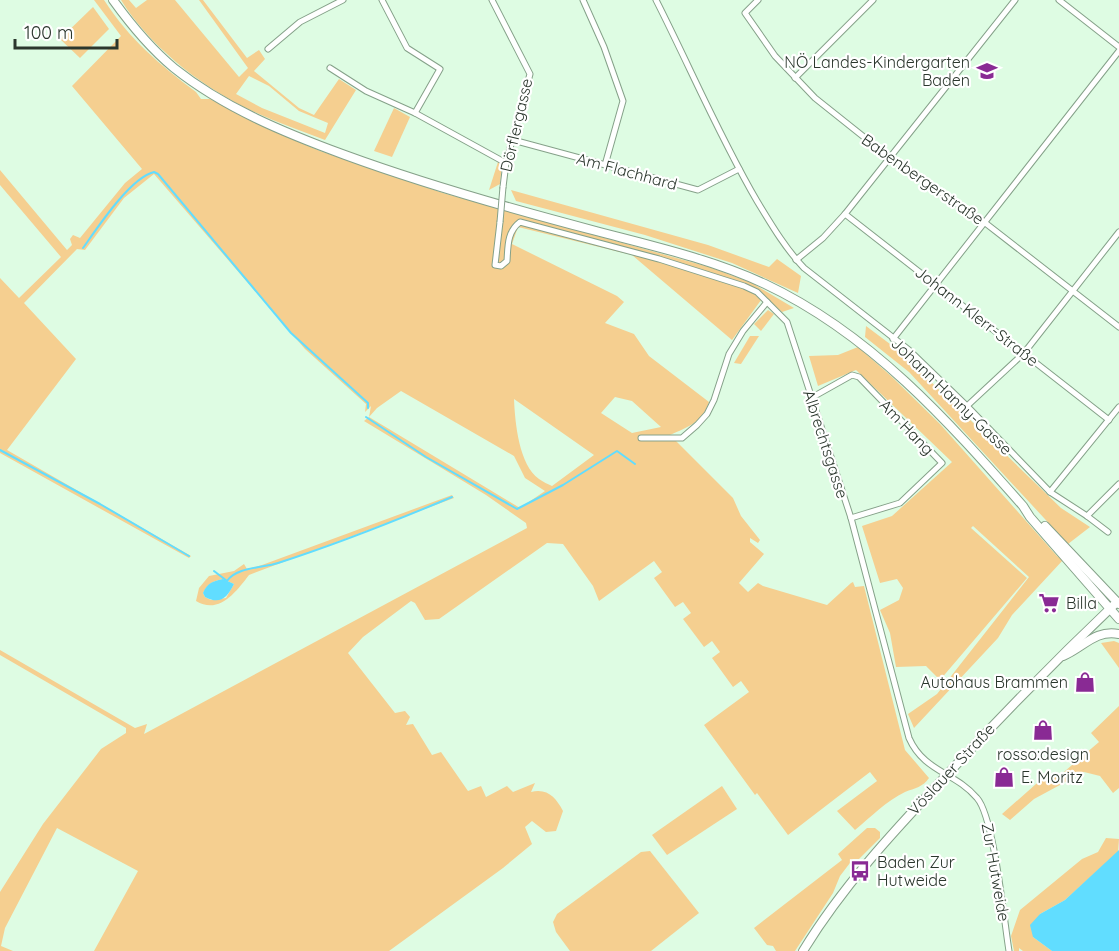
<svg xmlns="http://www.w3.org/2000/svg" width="1119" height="951" font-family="Quicksand,sans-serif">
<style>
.green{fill:#f5cf90;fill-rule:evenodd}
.water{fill:#61ddff}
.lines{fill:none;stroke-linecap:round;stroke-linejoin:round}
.stream{stroke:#61ddff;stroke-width:2}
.minor-casing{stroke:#85a189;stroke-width:7}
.primary-casing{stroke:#85a189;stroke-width:10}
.minor{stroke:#fff;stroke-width:5}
.primary{stroke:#fff;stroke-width:8}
.minor-bridge-casing{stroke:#85a189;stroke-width:7;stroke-linecap:butt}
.minor-bridge{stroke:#fff;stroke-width:5}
.labels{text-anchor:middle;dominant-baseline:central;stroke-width:4.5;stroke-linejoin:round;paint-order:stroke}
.poi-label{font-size:16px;fill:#2b372d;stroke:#fff;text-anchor:start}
.street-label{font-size:16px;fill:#2b372d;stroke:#fff}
</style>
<rect width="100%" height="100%" fill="#defce3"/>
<g class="green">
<path d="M94 0H104C130 40 159 64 196 92L201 99H210L266 128 320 151 443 193 709 267 752 283 794 308 782 312 764 296 732 340 632 255 518 227 512 244 617 296 624 302 605 323 634 334 649 356 709 402C703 422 688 427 670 435L733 498 741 516 760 540 758 543 750 538V542L764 554 739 583 748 592 758 583 763 586 827 605 851 583 853 582 855 587 864 586 905 750 929 778C923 787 915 788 905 792 886 801 871 817 855 830L837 811 877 781 870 772 788 835 757 793 755 795 704 725 749 692 741 681 733 687 712 658 720 652 712 641 704 647 683 619 691 613 683 602 675 607 654 578 662 572 654 561 599 601 593 586 563 544 547 543 439 619 425 620 415 603 411 601 363 637 348 653 395 713 405 711 410 717 406 725 413 724 432 755 441 752 468 791 481 786 486 797 507 786 513 792 535 783 531 792C548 788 556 798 563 811L556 831 546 832 532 821 525 827 532 844 503 868 389 951H94L138 871 57 828 5 928 1 946 13 951H0V892L43 824 101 749 126 733V728L0 655V650L135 728 147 724 144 734 527 528 526 523 486 495 364 421 369 417 371 406 365 412 366 404 305 349 154 174 124 198 85 250 77 249 24 303 76 359 7 450 191 556 189 558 0 453V278L19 298 61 257 0 185V170L67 250 72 245 70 239 73 235 80 238 125 183 142 169 72 86 121 36ZM401 391 514 456 525 478 545 491 520 508 369 417 377 408ZM615 397 632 401 661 427 632 433 601 413ZM514 399 594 455 552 486C548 484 543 482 539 479 519 465 515 423 514 399Z"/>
<path d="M121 0H129L136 8 147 0H175L239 77 248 68 199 0H203L247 58 259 50 265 59 254 71 299 108 314 115 339 79 356 90 325 140C298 130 270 120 244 107 198 84 148 44 121 0ZM249 76 269 86 299 111 328 123 325 133 262 108 236 94Z"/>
<polygon points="93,7 109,29 80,58 60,39"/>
<polygon points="394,108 410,117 392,157 374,151"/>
<polygon points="498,162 502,164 500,184 489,190"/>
<polygon points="511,190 708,245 769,267 777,259 801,276 798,293 732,263 645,235 516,201"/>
<polygon points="768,310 774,314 761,331 754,324"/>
<polygon points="866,326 898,350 1061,508 1090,527 1068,544 909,372 865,337"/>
<polygon points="750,336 759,336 741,364 734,363"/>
<polygon points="858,347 891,376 940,424 1057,556 1063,560 1012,615 998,638 914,728 908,714 937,694 1029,577 973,526 971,528 1027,578 940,680 926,666 896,667 890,633 880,610 899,600 903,588 897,579 880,583 862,526 892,516 952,462 856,370 818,386 809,356 838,355"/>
<path d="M452 495 454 498 249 575C236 592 219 615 196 601L199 588 209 576 234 571 244 564 247 569 262 565ZM223 579 234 584 226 598 211 600 205 597 203 593C208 583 213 581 223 579Z"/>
<polygon points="1114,641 1119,643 1119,668 1101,643"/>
<polygon points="1119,706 1119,788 1113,793 1100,776 1084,772 1034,799 1010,820 1002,814 1045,776 1058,777 1099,742 1091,733"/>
<polygon points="722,786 737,809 667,855 652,835"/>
<polygon points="867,828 875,828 880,832 880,838 859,859 853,859 840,876 833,893 795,951 776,951 773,946 767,945 754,928 842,860 838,854"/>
<polygon points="1106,838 1119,839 1118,852 1065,900 1040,914 1033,937 1052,951 1023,951 1019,948 1019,951 1014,951 1011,936 1020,910 1082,859 1098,852"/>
<polygon points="650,851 699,913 651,951 570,951 556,932 553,922 557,914 641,852"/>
</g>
<g class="water">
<path d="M223 579 234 584C227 598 220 605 205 597L203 593C207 583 213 581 223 579Z"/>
<polygon points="1119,850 1119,951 1052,951 1033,937 1030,925 1040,914 1065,900"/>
</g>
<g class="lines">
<g class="stream">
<path d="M83 248C98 227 130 178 154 172L158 174 291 333 368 403V408"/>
<polyline points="366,417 426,457 517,509 563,485 617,451 635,464"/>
<polyline points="0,450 100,504 189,556"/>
<path d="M214 571 227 581C236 567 263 568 278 563 337 544 395 521 452 497"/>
</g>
<g class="minor-casing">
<g id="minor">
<polyline points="382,0 407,48 440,69 415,113"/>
<polyline points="492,0 530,74 506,163 503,187"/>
<polyline points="583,0 604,47 623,101 605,165"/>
<path d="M656 0C690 67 719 136 757 201 771 224 785 248 804 268L909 350 967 406 1050 492 1087 516 1108 532"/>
<polyline points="758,0 745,13 775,56 815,98 889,157 984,222 1119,327"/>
<polyline points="1059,0 1119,47"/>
<polyline points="268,49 300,22 343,0"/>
<polyline points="330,68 366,91 415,113 506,163"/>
<polyline points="795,78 873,0"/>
<polyline points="513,140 698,190 739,169"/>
<polyline points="845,214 1109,420"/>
<path d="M500 222 495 265 501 266 507 261C508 246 507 232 520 222L659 259 744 286 757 292 787 322 851 518 909 738C924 772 955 772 977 798 994 817 1004 920 1009 951"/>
<polyline points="796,260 823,238 845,214 1015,0"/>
<polyline points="893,339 1119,51"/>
<polyline points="811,398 852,375 859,377 942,463 900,503 851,518"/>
<polyline points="967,406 1024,353 1119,232"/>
<polyline points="641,438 682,438 697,425 707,414 714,400 729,354 743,331 767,302"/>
<polyline points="1050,492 1119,407"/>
<polyline points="1087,516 1119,484"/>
</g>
</g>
<g class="primary-casing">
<g id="primary">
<path d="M113 0C131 25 150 48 174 68 224 108 285 133 345 155 427 185 512 209 596 231 653 246 711 259 765 284 871 334 947 420 1023 506L1030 517 1119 619"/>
<polyline points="1045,526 1119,604"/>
<path d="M1063 656C1083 648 1095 629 1119 634"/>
<path d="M803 951C842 887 893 832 944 778 1000 717 1057 659 1117 602"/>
</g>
</g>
<use href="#minor" class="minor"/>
<use href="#primary" class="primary"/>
<g class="minor-bridge-casing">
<polyline id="minor-bridge" points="500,222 503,187"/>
</g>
<use href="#minor-bridge" class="minor-bridge"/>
</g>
<defs>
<g id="school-bare" transform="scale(1.62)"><path d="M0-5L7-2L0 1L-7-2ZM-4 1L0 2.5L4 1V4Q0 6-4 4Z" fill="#892a94" stroke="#fff" stroke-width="2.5" paint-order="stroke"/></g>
<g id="supermarket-bare" transform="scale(1.62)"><path d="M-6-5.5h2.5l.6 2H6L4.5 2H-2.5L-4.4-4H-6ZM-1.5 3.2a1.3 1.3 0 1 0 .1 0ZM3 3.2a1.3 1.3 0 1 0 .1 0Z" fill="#892a94" stroke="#fff" stroke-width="2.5" paint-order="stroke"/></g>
<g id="shop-bare" transform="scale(1.62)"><path d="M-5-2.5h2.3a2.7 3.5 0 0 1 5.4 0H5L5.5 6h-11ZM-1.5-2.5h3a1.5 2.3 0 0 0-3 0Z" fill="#892a94" stroke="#fff" stroke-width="2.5" paint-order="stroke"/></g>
<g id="bus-bare" transform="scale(1.62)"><path d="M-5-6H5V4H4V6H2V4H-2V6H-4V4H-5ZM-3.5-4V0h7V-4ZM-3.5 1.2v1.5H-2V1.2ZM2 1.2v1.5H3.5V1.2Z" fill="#892a94" stroke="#fff" stroke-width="2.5" paint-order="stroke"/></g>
</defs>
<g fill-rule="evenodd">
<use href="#school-bare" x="987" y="71"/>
<use href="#supermarket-bare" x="1049" y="603"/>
<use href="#shop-bare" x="1085" y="682"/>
<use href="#shop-bare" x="1043" y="730"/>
<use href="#shop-bare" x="1004" y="777"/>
<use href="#bus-bare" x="860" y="871"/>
</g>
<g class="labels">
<g class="poi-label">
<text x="970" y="62" text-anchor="end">NÖ Landes-Kindergarten<tspan x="970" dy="18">Baden</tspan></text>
<text x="1066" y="603">Billa</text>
<text x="1068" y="682" text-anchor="end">Autohaus Brammen</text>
<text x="1043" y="754" text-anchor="middle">rosso:design</text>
<text x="1021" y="777">E. Moritz</text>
<text x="877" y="862">Baden Zur<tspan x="877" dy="18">Hutweide</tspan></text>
</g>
<g class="street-label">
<text transform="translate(516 125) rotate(-77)">Dörflergasse</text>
<text transform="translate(627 171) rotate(15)">Am Flachhard</text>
<text transform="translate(923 179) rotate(35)">Babenbergerstraße</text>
<text transform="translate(977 316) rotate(38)">Johann Klerr-Straße</text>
<text transform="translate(952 396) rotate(44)">Johann Hanny-Gasse</text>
<text transform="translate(907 427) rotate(46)">Am Hang</text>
<text transform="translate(826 444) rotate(72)">Albrechtsgasse</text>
<text transform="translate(951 769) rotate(-47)">Vöslauer Straße</text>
<text transform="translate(996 872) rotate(80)">Zur Hutweide</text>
</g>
</g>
<path d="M15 39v9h102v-9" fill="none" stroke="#2b372d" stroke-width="3"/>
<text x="24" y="39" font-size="18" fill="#2b372d" stroke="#ffffff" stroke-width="4.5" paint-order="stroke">100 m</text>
</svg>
